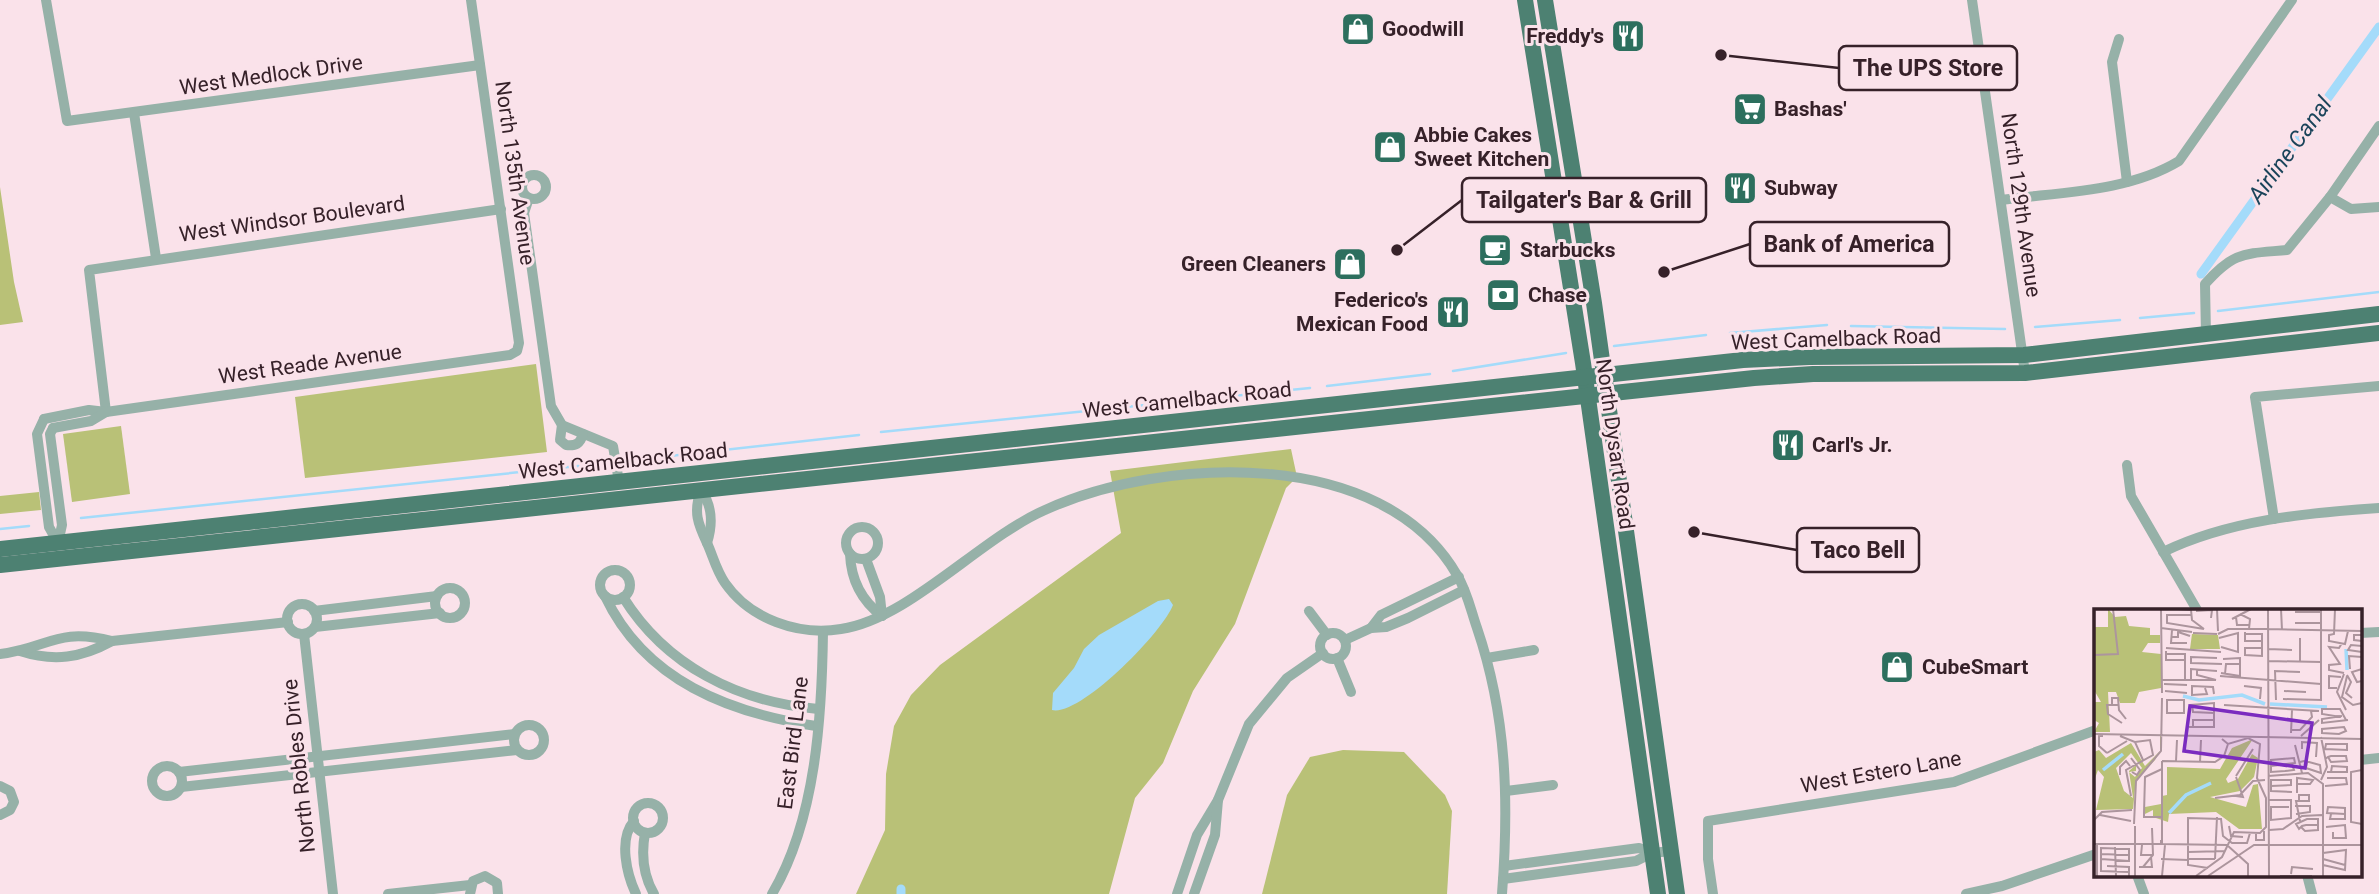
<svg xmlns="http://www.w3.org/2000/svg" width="2379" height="894" font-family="Roboto,sans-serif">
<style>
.green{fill:#b9c177}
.water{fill:#a4dbfa}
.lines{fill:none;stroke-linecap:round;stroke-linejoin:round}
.stream{stroke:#a4dbfa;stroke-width:2.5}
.canal{stroke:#a4dbfa;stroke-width:9}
.minor{stroke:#96b1a8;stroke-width:10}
.primary{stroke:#4d8172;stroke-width:16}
.labels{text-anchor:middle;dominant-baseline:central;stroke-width:6;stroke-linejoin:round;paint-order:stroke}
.poi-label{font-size:21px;font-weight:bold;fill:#362129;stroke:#fae2ea;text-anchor:start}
.street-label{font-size:21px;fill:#362129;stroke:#fae2ea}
.water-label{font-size:23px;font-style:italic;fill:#1a445a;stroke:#fae2ea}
.inset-river{fill:none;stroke:#a4dbfa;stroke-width:3.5}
.inset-road{fill:none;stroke:#ac959d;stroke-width:2}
.view{fill:#7b2cbf;fill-opacity:0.15;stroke:#7b2cbf;stroke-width:3.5}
.inset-edge{fill:none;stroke:#362129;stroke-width:3.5}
.leader{fill:none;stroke:#362129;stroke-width:2.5}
.callout-dot{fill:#362129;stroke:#fae2ea;stroke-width:2.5}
.callout{fill:#fae2ea;stroke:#362129;stroke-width:2.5}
.callout-label{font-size:23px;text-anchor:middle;font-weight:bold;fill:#362129}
</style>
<rect width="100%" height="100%" fill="#fae2ea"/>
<g class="green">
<polygon points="0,187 14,282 23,322 0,325"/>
<polygon points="536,364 547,452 305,478 295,397"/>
<polygon points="121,426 130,494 72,502 63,434"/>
<polygon points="1291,449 1297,477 1286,488 1235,624 1193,691 1163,763 1135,798 1109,894 856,894 885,830 886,774 894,726 911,695 940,665 1121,533 1110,471"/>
<polygon points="39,492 41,510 0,514 0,496"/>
<polygon points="1343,750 1404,752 1445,795 1452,811 1447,894 1262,894 1287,795 1310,757"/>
</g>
<path class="water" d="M1169 599 1173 605C1163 632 1080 717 1052 710L1053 693 1074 668 1084 649 1099 635 1158 601Z"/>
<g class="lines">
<g class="stream">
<polyline points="2218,311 2379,292"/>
<polyline points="2140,318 2194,313"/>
<polyline points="1851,326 2005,329"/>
<polyline points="2035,327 2120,320"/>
<polyline points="1730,333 1827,325"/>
<polyline points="1614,346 1706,335"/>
<polyline points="1453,371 1566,353"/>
<polyline points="1327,386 1430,374"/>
<polyline points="881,432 1310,388"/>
<polyline points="625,461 859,435"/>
<polyline points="81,518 607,463"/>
<polyline points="0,529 29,526"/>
</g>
<g class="canal">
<polyline points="2201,274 2379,27"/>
<polyline points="901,889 901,894"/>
</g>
<g class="minor">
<polyline points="46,0 67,121 480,65"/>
<polyline points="1972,0 2025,373"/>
<polyline points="2119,39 2112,62 2127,182"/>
<polyline points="134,113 156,258"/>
<circle cx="534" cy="187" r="12"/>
<polyline points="2330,197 2351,209 2379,207"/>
<polyline points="529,198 524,213 551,406 562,425 613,446 619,482"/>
<path d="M2001 200C2060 192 2128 192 2179 161L2292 0"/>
<path d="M2206 335 2205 284C2234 251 2244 254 2287 250L2330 197 2379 126"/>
<polyline points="106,412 89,270 501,209"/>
<polyline points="44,419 89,410 106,412 510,355 517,351 519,343 471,0"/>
<polyline points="44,419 37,434 49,527 58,543"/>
<path d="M562 425 560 440 566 445C576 446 580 444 583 434"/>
<polyline points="53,428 50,434 62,525 58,543"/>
<polyline points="53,428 91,421 106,412"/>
<polyline points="2127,465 2131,496 2197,610"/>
<path d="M701 490C693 512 698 524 707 543 713 556 716 570 725 583 750 619 798 636 841 629 909 619 979 539 1045 510 1163 456 1383 446 1457 575 1467 591 1471 611 1477 628 1507 716 1509 802 1502 894"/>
<path d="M701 490C713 507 713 524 707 543"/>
<polyline points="2274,519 2255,397 2379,386"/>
<circle cx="862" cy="543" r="16"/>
<path d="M2163 552C2229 520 2306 513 2379 508"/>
<path d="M850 554C851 580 862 601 882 616"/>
<polyline points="866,559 880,597 882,616"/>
<circle cx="615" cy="585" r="15"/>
<circle cx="450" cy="603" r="15"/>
<path d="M605 596C645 681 730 713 816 726"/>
<path d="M623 597C666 666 738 702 818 709"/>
<circle cx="302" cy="619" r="15"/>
<polyline points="314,611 437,596"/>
<polyline points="1309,611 1327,635"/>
<polyline points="315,627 440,613"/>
<polyline points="1371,628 1381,615 1459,577"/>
<polyline points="2360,633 2379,632"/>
<circle cx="1333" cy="646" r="13"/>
<polyline points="304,634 333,894"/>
<polyline points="1345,640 1371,628 1386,627 1408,618 1464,590"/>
<path d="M20 651C54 662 81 658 112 641"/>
<path d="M0 654C49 648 56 627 112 641L288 622"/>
<polyline points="1337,658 1351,692"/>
<polyline points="1487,658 1534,650"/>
<circle cx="529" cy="740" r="15"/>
<polyline points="2360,760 2379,758"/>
<circle cx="167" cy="781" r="15"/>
<polyline points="179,772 515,734"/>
<polyline points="0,786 10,791 14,802 10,810 0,815"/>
<polyline points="181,787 517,750"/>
<polyline points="1506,791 1553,785"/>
<circle cx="648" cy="818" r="15"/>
<path d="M634 821C618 839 627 875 636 894"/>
<path d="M645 833C641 855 643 875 654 894"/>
<polyline points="1504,866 1639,848 1652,853"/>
<polyline points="2137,875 2144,894"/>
<polyline points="2307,875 2312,894"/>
<polyline points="1503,879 1636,861 1652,853 1671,851"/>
<polyline points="388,894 470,885"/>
<polyline points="470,894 473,881 485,876 497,883 498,894"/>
<path d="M772 894C816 820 822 716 823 631"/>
<polyline points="1177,894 1197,835 1218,800 1249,724 1287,678 1323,653"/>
<polyline points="1194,894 1215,835 1218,800"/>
<polyline points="1713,894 1708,859 1708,821 1954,782 2096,730"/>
<polyline points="1966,894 2002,886 2096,854"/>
</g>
<g class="primary">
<polyline points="1525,0 1583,363 1658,894"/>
<polyline points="1545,0 1594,303 1677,894"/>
<polyline points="0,549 1743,360 1809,357 2024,355 2379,314"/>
<polyline points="0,565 1754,378 1813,374 2025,373 2379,333"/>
</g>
</g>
<defs>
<g id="shop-square" transform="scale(1.75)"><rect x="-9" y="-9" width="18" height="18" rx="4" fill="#2d6f5e" stroke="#fae2ea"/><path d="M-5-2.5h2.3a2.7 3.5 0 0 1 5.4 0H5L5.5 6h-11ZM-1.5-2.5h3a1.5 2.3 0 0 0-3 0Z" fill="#fff"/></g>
<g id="restaurant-square" transform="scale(1.75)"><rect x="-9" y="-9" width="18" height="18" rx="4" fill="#2d6f5e" stroke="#fae2ea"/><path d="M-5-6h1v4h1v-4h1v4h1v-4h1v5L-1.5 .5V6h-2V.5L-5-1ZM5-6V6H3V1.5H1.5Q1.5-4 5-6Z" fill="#fff"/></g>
<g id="supermarket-square" transform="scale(1.75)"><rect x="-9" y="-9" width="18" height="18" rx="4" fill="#2d6f5e" stroke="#fae2ea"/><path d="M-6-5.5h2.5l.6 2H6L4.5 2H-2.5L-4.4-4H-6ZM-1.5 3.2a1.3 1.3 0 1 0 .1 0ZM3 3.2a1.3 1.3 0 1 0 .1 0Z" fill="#fff"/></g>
<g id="cafe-square" transform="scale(1.75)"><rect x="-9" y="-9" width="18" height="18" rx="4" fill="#2d6f5e" stroke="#fae2ea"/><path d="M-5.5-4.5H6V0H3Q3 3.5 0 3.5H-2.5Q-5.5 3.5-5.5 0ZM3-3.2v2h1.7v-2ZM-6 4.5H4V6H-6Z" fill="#fff"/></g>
<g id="bank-square" transform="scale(1.75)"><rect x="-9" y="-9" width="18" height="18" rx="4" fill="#2d6f5e" stroke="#fae2ea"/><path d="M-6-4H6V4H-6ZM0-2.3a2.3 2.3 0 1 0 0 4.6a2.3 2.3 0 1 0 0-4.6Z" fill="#fff"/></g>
</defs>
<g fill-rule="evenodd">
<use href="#shop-square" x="1358" y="29"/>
<use href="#restaurant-square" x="1628" y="36"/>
<use href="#supermarket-square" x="1750" y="109"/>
<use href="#shop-square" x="1390" y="147"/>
<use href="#restaurant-square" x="1740" y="188"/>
<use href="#cafe-square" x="1495" y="250"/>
<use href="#shop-square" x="1350" y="264"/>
<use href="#bank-square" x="1503" y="295"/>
<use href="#restaurant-square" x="1453" y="312"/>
<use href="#restaurant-square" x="1788" y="445"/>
<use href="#shop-square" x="1897" y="667"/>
</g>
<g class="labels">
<g class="poi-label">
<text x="1382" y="29">Goodwill</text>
<text x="1604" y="36" text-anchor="end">Freddy's</text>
<text x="1774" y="109">Bashas'</text>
<text x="1414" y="135">Abbie Cakes<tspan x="1414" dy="24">Sweet Kitchen</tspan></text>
<text x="1764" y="188">Subway</text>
<text x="1520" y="250">Starbucks</text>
<text x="1326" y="264" text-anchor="end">Green Cleaners</text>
<text x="1528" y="295">Chase</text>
<text x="1428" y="300" text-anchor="end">Federico's<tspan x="1428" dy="24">Mexican Food</tspan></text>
<text x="1812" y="445">Carl's Jr.</text>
<text x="1922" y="667">CubeSmart</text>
</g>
<g class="street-label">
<text transform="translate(271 75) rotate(-8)">West Medlock Drive</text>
<text transform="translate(515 173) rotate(82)">North 135th Avenue</text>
<text transform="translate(2021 205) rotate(82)">North 129th Avenue</text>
<text transform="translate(292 219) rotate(-8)">West Windsor Boulevard</text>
<text transform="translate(1836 339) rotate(-2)">West Camelback Road</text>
<text transform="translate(310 364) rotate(-8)">West Reade Avenue</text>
<text transform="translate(1187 400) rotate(-6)">West Camelback Road</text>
<text transform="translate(1615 444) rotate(82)">North Dysart Road</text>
<text transform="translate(623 461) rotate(-6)">West Camelback Road</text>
<text transform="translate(793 743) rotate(-83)">East Bird Lane</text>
<text transform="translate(299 766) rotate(-96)">North Robles Drive</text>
<text transform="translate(1881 772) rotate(-10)">West Estero Lane</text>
</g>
<g class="water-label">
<text transform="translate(2290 150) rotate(-54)">Airline Canal</text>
</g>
</g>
<g transform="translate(2094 609)">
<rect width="268" height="268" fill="#fae2ea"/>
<path d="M14 0 21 8 32 7 35 17 56 19V26H66V34H54L48 43 67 45V79L45 83 41 94H26L22 83H14L16 123H0L5 114 0 111V93H7L0 81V18H14ZM98 25 124 26 126 40H96ZM59 126H67V140L61 151 42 171 39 200 2 201 10 168 4 161 0 172V143L5 141 12 149 37 134 51 157 66 142V127ZM37 144 48 159 41 168 35 163 42 162V156L35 162 39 189 30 182 22 159ZM159 130 132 170 134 174 144 170 158 145 164 149 160 168 146 182 116 188 152 198 159 176 164 175 168 220H145L122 203 75 205 74 213 59 208V201L51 205V198L67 195 68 187 73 186V158L126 160 138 139Z" fill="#b9c177" fill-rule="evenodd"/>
<path class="inset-river" d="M252 40 253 61M89 87 105 91 148 86 171 95M176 95 233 98M9 161 29 145M75 204 92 186 117 174"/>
<path class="inset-road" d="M67 0 68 84M83 0 97 1 98 11 110 20M123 0 124 22M174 0 175 267M187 0 188 21M241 0 240 25 235 26V32L251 35 254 22M102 2 118 1 117 9M201 3H227M146 5 156 10 155 20M97 6H73V14L110 20M142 8 143 16H156M138 10 157 0M201 14H227M67 19 98 23M174 20 268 22M78 21 77 34H93M151 23V32H167M99 24 123 25M124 25 134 20H174M151 25H168V47L151 46V39H167M268 26H260V31L268 32M77 28H84V23L96 27M125 29 144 24V43L127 38M248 34 245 39 235 38 246 55 235 56V61L250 64M268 37 257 36 254 41 268 43M72 39 127 43M174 40 198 41M72 42V51H91M72 45H91V72M0 46 24 45 19 0M123 49 97 48V54L128 55M174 52 227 53M206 53V29M103 60V66L122 71M256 60 255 47 268 48M268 60 258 63 263 73 268 72M127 64 146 67V49L129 50M131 65 132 55H146M250 65 243 83 252 101M253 66 257 73 252 84 258 89M126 67 227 75M253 67 248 88 259 96 268 94M68 71H122M97 72V60L123 62M70 75 93 76M150 77 167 79 166 90M111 79 113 85 98 86V77L119 78 120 85M243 79H235V67L247 68M71 82 93 84M190 82 212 83M189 90 227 91V0M73 91H90V104H73ZM182 91 181 62 206 63M18 96V89H24L25 101 32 110M24 96H13L14 105 28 114M98 96 99 103 120 104M130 96 225 102M248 107 228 110V114L254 111M247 108 228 105V100H246L252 111M95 118H120V94L96 96M250 118 252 122 245 125 228 124V120ZM99 119V111H120M197 121H206L218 108 217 102M197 124 198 101M0 125 268 130M9 127H5V137L13 144M26 127 41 133 49 151M207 127 225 111M227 128 233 158 227 171M253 135V141L231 140 232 135ZM201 136 208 164M208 140V133L223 134 222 148M13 144 33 132M37 149 46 161 43 166 38 163M231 150 234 148 237 147H252L253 152 237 153 234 148M68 152V235L133 236 154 255V267M68 152 121 153 130 147 134 135M82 152 83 131M106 153 107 131M206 153 210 152 213 153H215L226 156 227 164 212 159 213 153M177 157 201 154 200 149 177 151V163L191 162 200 161 198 155M68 160 51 168 50 204V208H68M268 161 257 163V213L268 215M233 163H253V158L238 157 237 163M26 166V158L32 152 36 157M142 167 159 140M174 167 214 164 229 175V267M142 168 149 188 142 187M203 175H216L219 171 203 169V183H204M177 177 197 176V171H177V182L198 183M231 177 253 175 252 169H233M37 187 32 161 59 146 56 131 41 133M121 189 146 186 159 172 171 171M175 191H197V209L177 211V198H195M205 192V186H215V192H202L206 212M201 197H216V203L202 205M237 205 236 210H251V199L234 198 233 204 251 205M6 206 37 212M0 211 8 203 38 201M40 215 42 172 67 142 68 89M135 217 137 227 149 228M207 218 211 222 224 221V210H213L202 215 205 220 208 217 212 216H224M232 218 251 216 252 229H239V223M175 221 189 220 208 207 228 206M162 224V231H170V222M3 234V267M0 235H67V231M48 236 47 246H59M21 238 22 267M94 243 131 242M229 244 252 241 251 261 229 256M7 245 35 246M7 250 35 252V240L7 239V262L35 263M67 250 94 251M94 250H121M121 250 123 208M229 250 251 256M13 257 35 258V267M45 258H58L57 248M49 258 59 246 58 219M114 259 94 256V209L127 210 129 227 138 234H153L156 224M197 265 198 258 219 260M41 267V217M68 267 71 236M102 267 128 248 140 223 166 224 172 218V189L163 169 166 135 154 129 134 135 128 130M114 267 160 236H268M186 267H218"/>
<path class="view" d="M96 97 218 114 211 159 90 142Z"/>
<rect width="268" height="268" class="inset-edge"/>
</g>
<path class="leader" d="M1721 55L1839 68M1397 250L1462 200M1664 272L1750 244M1694 532L1797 550"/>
<g class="callout-dot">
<circle cx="1721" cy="55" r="7"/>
<circle cx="1397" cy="250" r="7"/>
<circle cx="1664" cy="272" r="7"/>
<circle cx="1694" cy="532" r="7"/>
</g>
<g class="callout">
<rect x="1839" y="46" width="178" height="44" rx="7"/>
<rect x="1462" y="178" width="244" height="44" rx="7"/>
<rect x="1750" y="222" width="199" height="44" rx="7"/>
<rect x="1797" y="528" width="122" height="44" rx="7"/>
</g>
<g class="callout-label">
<text x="1928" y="76">The UPS Store</text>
<text x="1584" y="208">Tailgater's Bar &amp; Grill</text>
<text x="1849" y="252">Bank of America</text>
<text x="1858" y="558">Taco Bell</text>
</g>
</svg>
